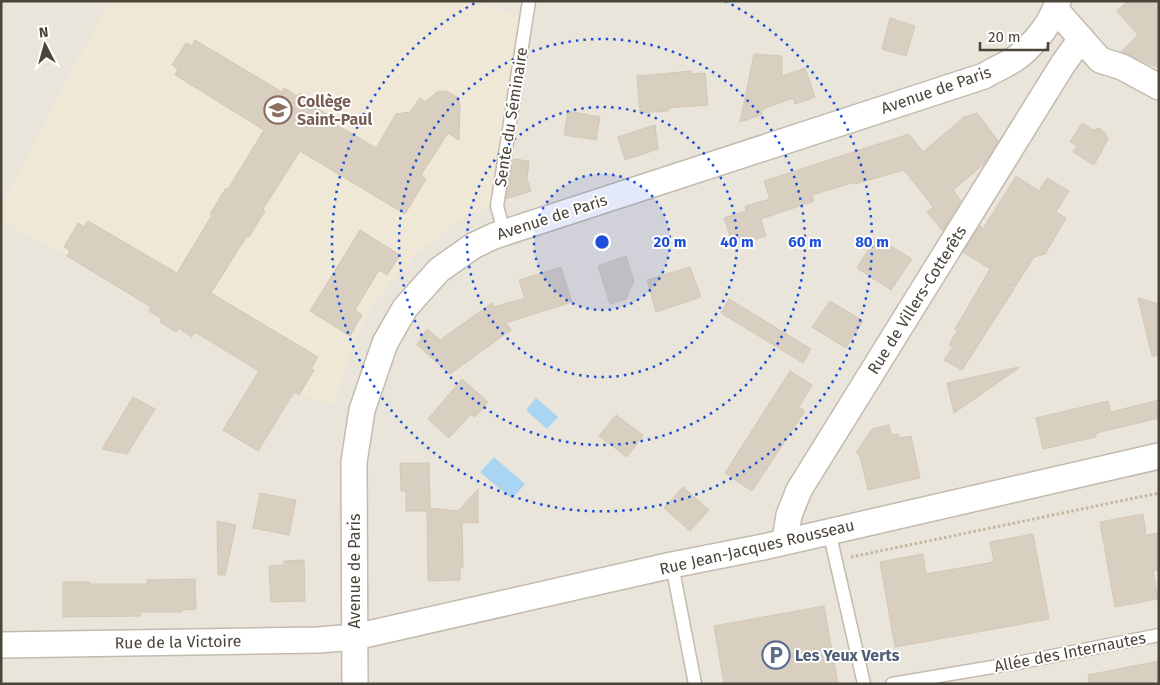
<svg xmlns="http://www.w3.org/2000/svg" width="1160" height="685" font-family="'Fira Sans',sans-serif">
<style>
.residential{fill:#eae5da}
.education{fill:#efe8d6}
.water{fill:#a9d4f2}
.building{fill:#d8cfc1;stroke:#d3c7b4}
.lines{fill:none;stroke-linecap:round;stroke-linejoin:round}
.lane-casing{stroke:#c2bbae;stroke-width:15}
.street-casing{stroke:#c2bbae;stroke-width:28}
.path{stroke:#c4b79f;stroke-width:3;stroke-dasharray:2.5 2.5;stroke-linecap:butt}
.lane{stroke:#fff;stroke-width:12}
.street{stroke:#fff;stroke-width:25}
.ring{fill:none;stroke:#1d4ed8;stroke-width:2.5;stroke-dasharray:2.5 5}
.labels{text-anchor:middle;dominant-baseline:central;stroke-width:4;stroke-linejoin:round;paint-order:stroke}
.street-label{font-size:16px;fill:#4b4439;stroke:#fff}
.education-label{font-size:16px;font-weight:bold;fill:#785e54;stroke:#fff;text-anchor:start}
.service-label{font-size:16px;font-weight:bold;fill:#4e5e75;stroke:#fff;text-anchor:start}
.centre{fill:#1d4ed8;stroke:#fff;stroke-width:2.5}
.ring-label{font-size:15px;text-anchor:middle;font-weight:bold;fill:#1d4ed8;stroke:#fff;stroke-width:4;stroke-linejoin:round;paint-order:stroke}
</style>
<rect width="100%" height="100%" fill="#f6f3ec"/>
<rect class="residential" x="1" y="1" width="1158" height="683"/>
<polygon class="education" points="109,1 474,1 519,16 492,205 464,217 414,256 376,299 354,342 334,405 296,393 67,256 1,220 1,205"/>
<g class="water">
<polygon points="536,398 558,417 547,429 526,410"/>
<polygon points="494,457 525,484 512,499 480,472"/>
</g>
<g class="building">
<polygon points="1128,1 1159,1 1159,68 1121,52 1138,35 1117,11"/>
<polygon points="890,18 915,26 906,56 882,49"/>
<polygon points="195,40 282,92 284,88 297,96 300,93 316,102 313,106 327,114 325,118 376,148 396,114 410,112 420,98 425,102 437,92 446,91 457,97 460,105 459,140 448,133 421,175 426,179 405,214 300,151 263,209 265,211 249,237 247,236 211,293 318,357 311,369 314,370 299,395 294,392 258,451 223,430 259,371 195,332 192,337 178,328 176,332 160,322 162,319 149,311 151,307 67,256 70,251 64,247 78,223 84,227 88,221 177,273 212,215 210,214 226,188 228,189 264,130 175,75 178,69 172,65 186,43 192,46"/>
<polygon points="754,54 782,56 782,76 805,68 815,97 795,104 793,98 763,109 761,115 740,122"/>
<polygon points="691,71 691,74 705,73 708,105 668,108 668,111 640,113 637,76"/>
<polygon points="568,111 600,117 596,140 564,135"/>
<polygon points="977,113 998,141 984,164 953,190 961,201 943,231 927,212 933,207 904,170 855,184 855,182 812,195 814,201 761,219 766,236 733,246 724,218 746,211 745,206 770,199 764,181 909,134 923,152 964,117"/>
<polygon points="1082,123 1093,130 1099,128 1105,133 1108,139 1094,165 1073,152 1077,146 1070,142"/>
<polygon points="655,125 658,149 625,160 618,137"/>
<polygon points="513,159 529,161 527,179 531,191 506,199"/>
<polygon points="1016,176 1039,191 1047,178 1069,191 1056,212 1066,218 1045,254 1034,257 1015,287 1010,284 1014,289 962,370 944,360 953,347 949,345 957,331 955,329 990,269 963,252 980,225 983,229"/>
<polygon points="360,230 400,255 387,275 379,270 355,310 362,315 350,336 310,311"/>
<polygon points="876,237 912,259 891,290 857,268"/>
<polygon points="626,256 634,281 626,299 610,304 598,266"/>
<polygon points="561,267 572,302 506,323 511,330 450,374 417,345 427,329 440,340 492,303 494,307 525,298 519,280"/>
<polygon points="690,267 701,297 656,312 647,280"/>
<polygon points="1138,298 1159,304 1159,355 1152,356"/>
<polygon points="729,299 811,349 803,363 721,313"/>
<polygon points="830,301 863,321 846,348 812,327"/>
<polygon points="1019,367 1019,368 954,413 947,383"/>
<polygon points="790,371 812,385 799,407 805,411 752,491 725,473"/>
<polygon points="462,379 488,402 475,417 471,414 449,438 428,419"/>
<polygon points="133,397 155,409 127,454 102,449"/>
<polygon points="1159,400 1159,418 1096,433 1096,437 1043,449 1036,418 1108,401 1111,412"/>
<polygon points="616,415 643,435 627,457 599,436"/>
<polygon points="889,425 891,435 898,434 900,438 911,436 920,478 868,490 860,456 856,453 872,429"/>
<polygon points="400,463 429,463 430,508 458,511 478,489 478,523 462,522 463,568 460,568 460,580 428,581 427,511 406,511 406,491 401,491"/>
<polygon points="683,487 709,510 690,531 664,508"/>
<polygon points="260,493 296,500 289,535 253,528"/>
<polygon points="1143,514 1146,535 1159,533 1159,570 1153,571 1158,599 1115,607 1100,522"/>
<polygon points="217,521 236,525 225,575 218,575"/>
<polygon points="1033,534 1049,619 895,647 880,562 923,554 926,574 994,562 990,542"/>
<polygon points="304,560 305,601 271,602 269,566 284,565 284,561"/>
<polygon points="195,579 196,609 182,610 182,612 140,612 140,616 63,617 63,582 90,582 90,584 147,584 147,580"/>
<polygon points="824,606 838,684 724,684 714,626"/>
<polygon points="1159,661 1159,684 1089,684 1088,675"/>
</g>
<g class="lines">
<g class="lane-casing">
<g id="lane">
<polyline points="504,232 497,206 529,1"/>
<polyline points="826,531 832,544 864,684"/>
<polyline points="672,565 695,684"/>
<polyline points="892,684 1022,662 1159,635"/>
</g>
</g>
<g class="street-casing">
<g id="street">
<polyline points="1056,10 1100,60 1122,67 1159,87"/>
<polyline points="785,540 789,515 799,490 1063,64 1081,39"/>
<polyline points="1,645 318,640 355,637 672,565 763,547 1159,456"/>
<path d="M355 684 354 462 362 410 385 343 405 308 439 270 473 246 494 236 984 76C995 69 1009 64 1019 56 1036 42 1052 22 1058 1"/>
</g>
</g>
<polyline class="path" points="851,557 1159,493"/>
<use href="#lane" class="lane"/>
<use href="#street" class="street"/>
</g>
<circle cx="602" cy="242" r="68" fill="#1d4ed8" fill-opacity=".12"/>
<g class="ring">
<circle cx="602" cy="242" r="68"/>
<circle cx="602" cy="242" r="135"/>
<circle cx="602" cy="242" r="203"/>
<path d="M725 1A270 270 0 1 1 479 1"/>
</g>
<defs>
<g id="school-ring" transform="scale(1.4375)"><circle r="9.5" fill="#fff" stroke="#8d6e63" stroke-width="1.5"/><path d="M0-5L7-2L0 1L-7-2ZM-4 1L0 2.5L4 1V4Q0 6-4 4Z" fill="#8d6e63"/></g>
<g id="parking-ring" transform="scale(1.4375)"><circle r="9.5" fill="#fff" stroke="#5c6f8a" stroke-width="1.5"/><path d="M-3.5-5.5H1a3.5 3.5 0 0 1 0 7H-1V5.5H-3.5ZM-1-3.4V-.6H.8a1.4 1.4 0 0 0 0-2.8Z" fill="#5c6f8a"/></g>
</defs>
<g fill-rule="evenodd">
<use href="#school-ring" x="278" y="110"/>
<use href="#parking-ring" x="776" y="655"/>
</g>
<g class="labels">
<g class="street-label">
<text transform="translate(936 90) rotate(-19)">Avenue de Paris</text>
<text transform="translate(511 117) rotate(-81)">Sente du Séminaire</text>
<text transform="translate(552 217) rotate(-18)">Avenue de Paris</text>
<text transform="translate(917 300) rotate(-58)">Rue de Villers-Cotterêts</text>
<text transform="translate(757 547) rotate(-13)">Rue Jean-Jacques Rousseau</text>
<text transform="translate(354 571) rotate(-90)">Avenue de Paris</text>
<text transform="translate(178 642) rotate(-1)">Rue de la Victoire</text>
<text transform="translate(1070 652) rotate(-11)">Allée des Internautes</text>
</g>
<g class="education-label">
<text x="297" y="101">Collège<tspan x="297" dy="18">Saint-Paul</tspan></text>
</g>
<g class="service-label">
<text x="795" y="655">Les Yeux Verts</text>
</g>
</g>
<circle cx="602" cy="242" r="8" class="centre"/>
<g class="ring-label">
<text x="670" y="247">20 m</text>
<text x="737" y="247">40 m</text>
<text x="805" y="247">60 m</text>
<text x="872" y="247">80 m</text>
</g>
<rect width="1160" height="685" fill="none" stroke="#4b4439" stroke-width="5"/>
<g transform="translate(45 45) rotate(354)" stroke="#ffffff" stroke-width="4" paint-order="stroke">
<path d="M0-4L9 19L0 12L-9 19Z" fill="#4b4439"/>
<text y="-8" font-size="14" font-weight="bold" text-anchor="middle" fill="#4b4439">N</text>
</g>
<path d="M980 42v8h68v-8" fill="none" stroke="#4b4439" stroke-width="2.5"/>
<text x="988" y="42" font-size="15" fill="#4b4439" stroke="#ffffff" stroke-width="4" paint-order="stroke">20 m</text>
</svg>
